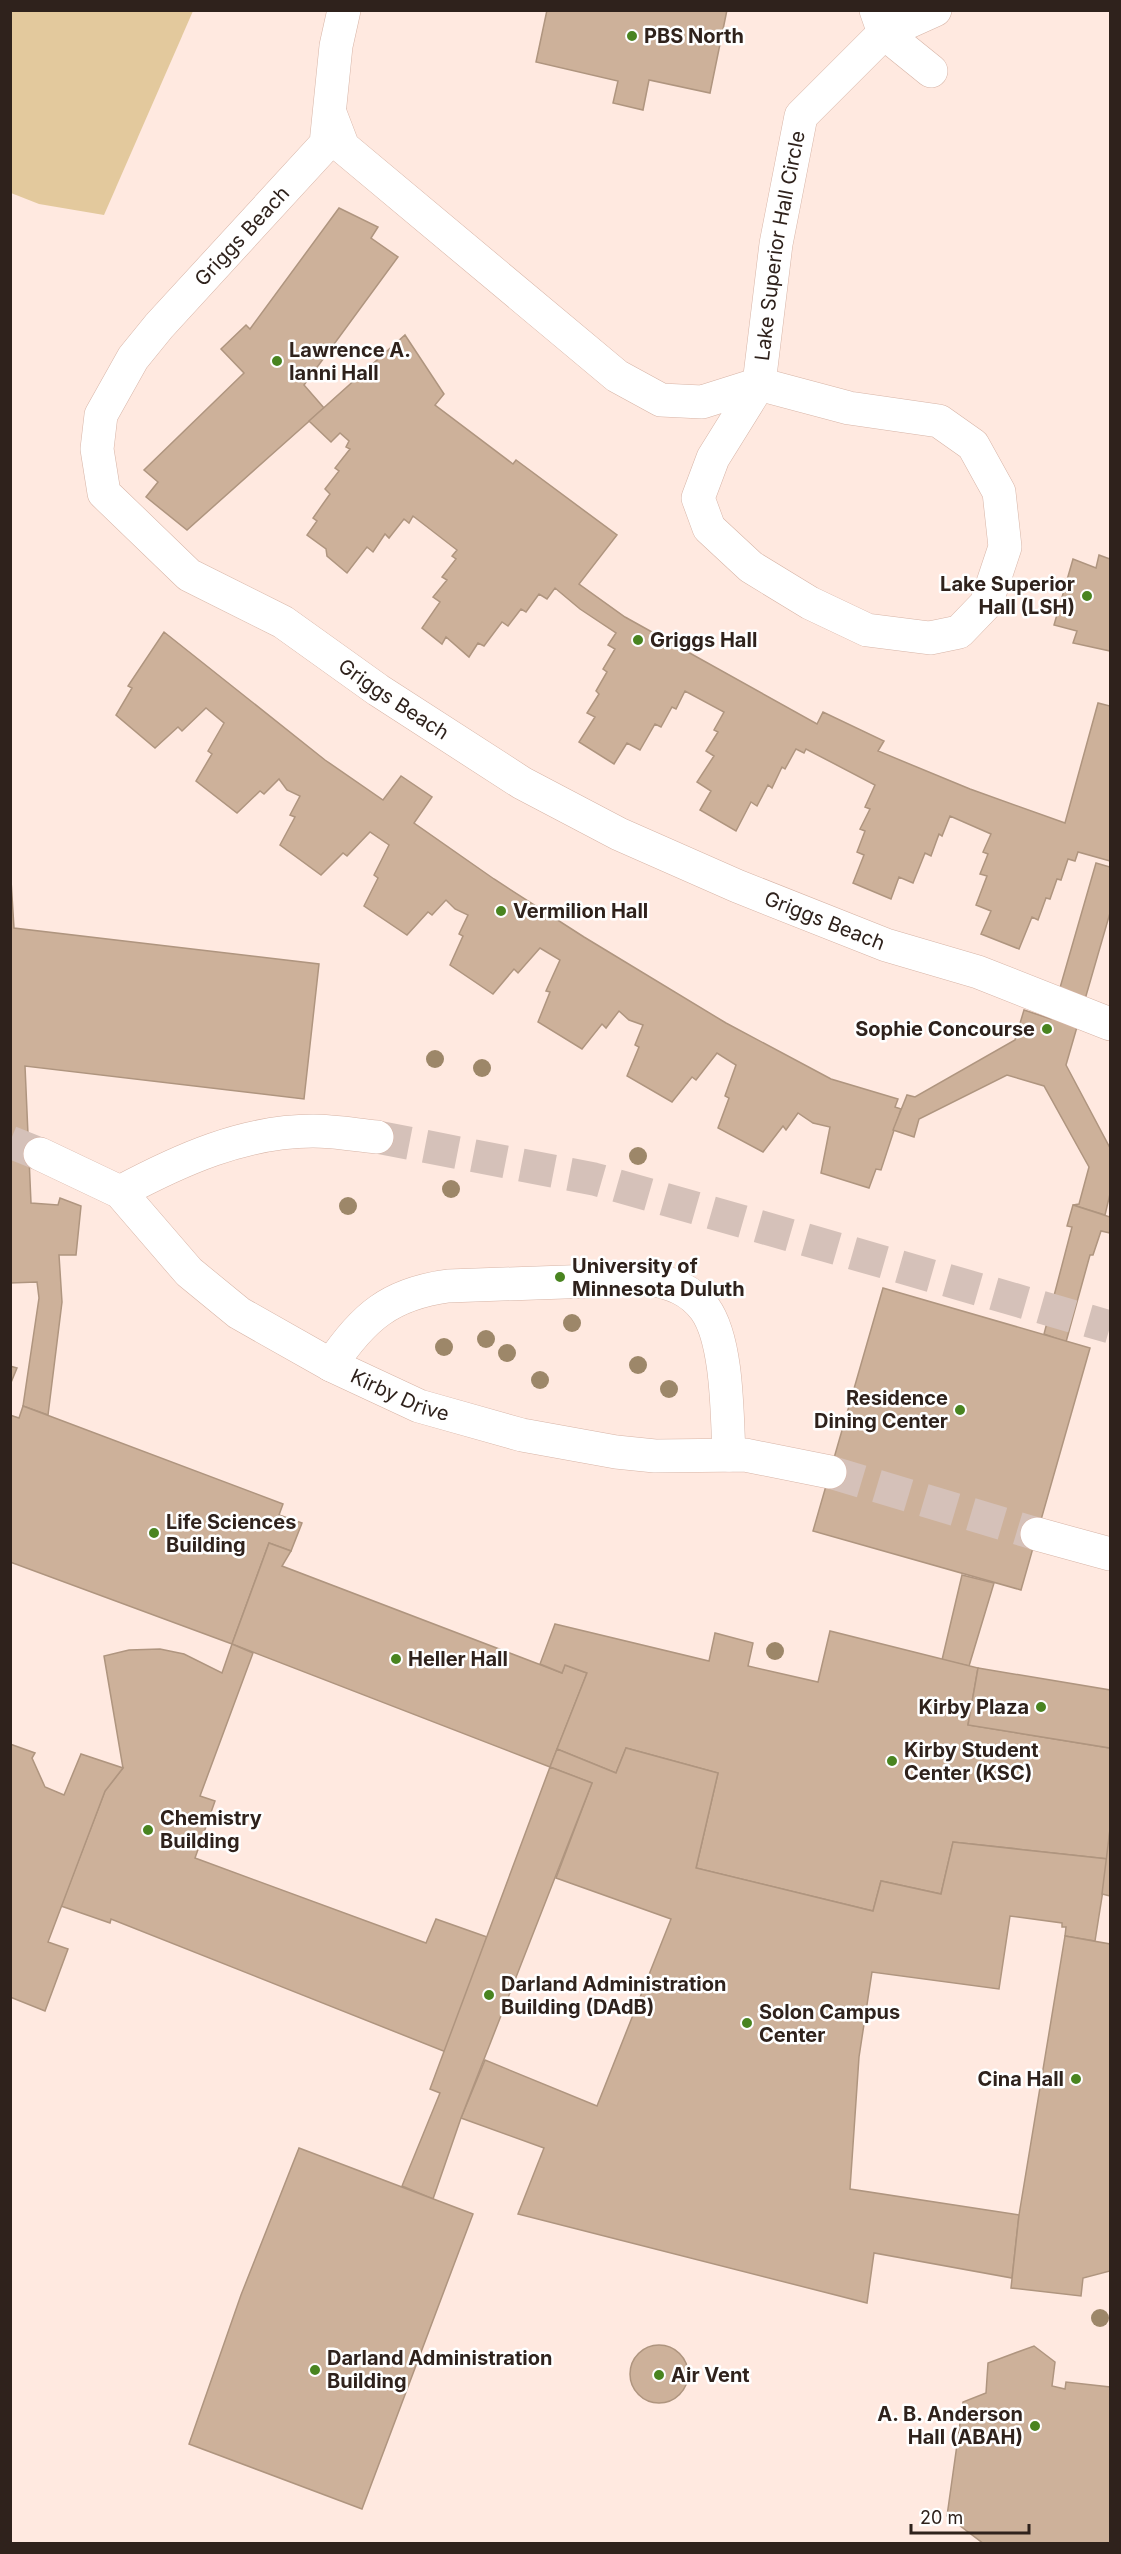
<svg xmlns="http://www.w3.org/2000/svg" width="1121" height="2554" font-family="Inter,sans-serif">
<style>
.green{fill:#e3c99d}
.building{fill:#cdb19a;stroke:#af957f;stroke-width:1.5}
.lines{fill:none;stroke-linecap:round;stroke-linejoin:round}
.minor-tunnel{stroke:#d5c1b9;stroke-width:33;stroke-dasharray:33 16;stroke-linecap:butt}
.minor-casing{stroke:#d7b4a6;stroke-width:34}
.minor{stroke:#fff;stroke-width:33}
.tree{fill:#9d8769}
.poi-dot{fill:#498420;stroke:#fff;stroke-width:2}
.labels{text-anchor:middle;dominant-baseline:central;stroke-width:5;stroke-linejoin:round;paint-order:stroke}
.poi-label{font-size:20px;font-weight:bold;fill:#2f221c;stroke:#fff;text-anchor:start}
.street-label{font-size:20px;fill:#2f221c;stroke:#fff}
</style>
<rect width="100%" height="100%" fill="#ffe9e0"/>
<polygon class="green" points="10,11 193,11 104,215 39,204 11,193"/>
<g class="building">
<polygon points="547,10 727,10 710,93 649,80 643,110 613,103 618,81 536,62"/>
<polygon points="339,208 378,227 371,238 398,257 304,385 324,408 187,530 146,497 158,482 144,470 244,373 221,349 246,325 250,329"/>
<polygon points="405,335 444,394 435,405 513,464 516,460 617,535 579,584 625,617 817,724 823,712 884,741 878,751 970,789 1065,823 1098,703 1110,706 1110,861 1078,852 1075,861 1068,859 1061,880 1057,879 1050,899 1046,898 1038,920 1032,917 1019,949 981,934 991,911 976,905 987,876 980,874 988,854 983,852 991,834 950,816 942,836 939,834 931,856 925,853 913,883 899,877 891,899 853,883 864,855 857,852 865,831 860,829 870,809 865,807 875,785 806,749 804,753 796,749 785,769 782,767 772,788 768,785 757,806 751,802 736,831 700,810 711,791 697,782 714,756 706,751 718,732 714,730 724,712 685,691 676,709 672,707 661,727 655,724 640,750 627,743 614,764 579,742 595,717 587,713 599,694 596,691 607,672 603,669 615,649 608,645 616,633 580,609 555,588 547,599 539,594 526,612 521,609 508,626 502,622 484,646 478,643 469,657 446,637 442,644 422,628 440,602 433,597 447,580 442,577 456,559 452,556 457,550 413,516 409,523 404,519 389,538 385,534 373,552 367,547 347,573 327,556 326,549 307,535 317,521 313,518 330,494 325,489 339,471 335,468 350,449 346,447 349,441 340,433 331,442 309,421"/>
<polygon points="1099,555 1110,559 1110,651 1073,643 1077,631 1054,625 1073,559 1096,568"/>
<polygon points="164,632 325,760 383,800 401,776 432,797 414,823 494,879 584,937 726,1023 831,1079 898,1099 895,1107 901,1109 881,1170 876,1169 869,1188 821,1173 830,1127 813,1123 798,1113 786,1130 783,1126 763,1152 718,1128 729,1098 725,1096 736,1065 717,1053 696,1080 692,1077 672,1102 627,1076 639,1047 635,1045 643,1025 629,1020 619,1011 606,1028 602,1024 582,1049 538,1022 550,992 546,991 560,960 540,948 518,973 514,969 493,994 450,965 463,936 459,934 468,915 455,909 446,900 432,915 428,912 407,935 364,906 378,878 374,875 389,845 370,832 347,856 343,853 321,875 280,845 295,817 290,815 300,796 287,790 279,779 264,794 260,791 237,813 196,781 212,754 208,751 224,723 206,708 182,731 178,727 155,748 116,715 132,688 128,686"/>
<polygon points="1096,863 1110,867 1110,913 1066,1065 1110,1148 1110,1194 1105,1215 1073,1205 1079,1204 1089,1167 1044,1086 1007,1075 919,1119 914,1137 893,1130 907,1095 915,1097 1015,1040 1024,1010 1051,1019"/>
<polygon points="10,864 14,928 319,964 304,1099 25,1066 31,1203 58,1205 60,1198 81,1206 76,1255 59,1255 62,1302 48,1415 23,1406 39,1298 37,1282 10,1283"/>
<polygon points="1073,1205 1110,1217 1110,1233 1101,1231 1093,1255 1090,1255 1066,1342 1044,1334 1072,1227 1067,1226"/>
<polygon points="883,1288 1090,1348 1021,1590 813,1531"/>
<polygon points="10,1366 17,1368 10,1385"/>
<polygon points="23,1406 283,1504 279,1515 302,1523 291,1551 269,1543 232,1644 10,1562 10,1415 19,1418"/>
<polygon points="269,1543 291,1551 282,1566 562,1673 565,1665 587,1673 550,1767 232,1644"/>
<polygon points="962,1575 994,1583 969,1666 942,1660"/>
<polygon points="555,1624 709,1661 715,1633 753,1643 748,1666 818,1682 830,1631 978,1668 968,1725 1110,1748 1110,1828 1108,1859 953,1842 941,1894 881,1881 873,1911 696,1868 718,1773 626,1748 616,1773 557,1749 587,1673 565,1665 562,1673 540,1664"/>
<polygon points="232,1644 253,1653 200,1796 215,1801 195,1858 426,1943 436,1919 487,1937 446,2052 111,1919 110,1923 61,1906 105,1791 123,1768 104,1656 129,1650 160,1649 184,1654 222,1673"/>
<polygon points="978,1668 1110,1690 1110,1748 968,1725"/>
<polygon points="10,1744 35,1753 32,1758 45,1787 64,1795 81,1754 123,1768 105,1791 48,1942 68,1949 45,2011 10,1997"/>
<polygon points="626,1748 718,1773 696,1868 873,1911 881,1881 941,1894 953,1842 1108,1859 1095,1941 1065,1936 1066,1927 1062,1927 1062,1923 1010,1916 999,1989 872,1972 859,2057 850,2189 1019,2215 1012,2278 874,2253 867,2303 518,2214 544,2148 461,2118 485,2060 597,2106 671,1919 556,1878 592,1783 550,1767 557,1749 616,1773"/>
<polygon points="550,1767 592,1783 461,2118 433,2199 402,2186 440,2093 430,2089"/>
<polygon points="1110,1829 1110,1896 1102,1894"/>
<polygon points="1065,1936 1110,1944 1110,2271 1083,2278 1081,2296 1011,2288 1019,2215"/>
<polygon points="299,2148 473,2214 362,2509 189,2444 241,2295"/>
<circle cx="659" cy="2374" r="29"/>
<polygon points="1034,2346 1055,2362 1052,2386 1065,2389 1066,2382 1110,2387 1110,2544 984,2544 947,2516 963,2402 986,2393 988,2363"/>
</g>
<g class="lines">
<g class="minor-tunnel">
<polyline points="377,1137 594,1179 1110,1327"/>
<polyline points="10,1142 40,1154"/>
<polyline points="830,1472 1037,1534"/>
</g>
<g class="minor-casing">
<g id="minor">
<path id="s1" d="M344 10 336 46 326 144 159 326 133 358 101 415 97 449 104 493 189 575 283 622 378 690 522 783 619 834 737 886 886 945 978 972 1110 1024"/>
<polyline points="876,10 884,33 931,71"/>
<polyline points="330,113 343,147 617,376 661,400 702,402 759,384"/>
<path id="s2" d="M759 384 849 408 939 421 973 445 999 492 1005 547 986 604 959 632 930 638 867 630 810 603 751 567 709 528 698 498 713 458 759 384 776 244 801 116 884 33 935 10"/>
<path id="s3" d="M40 1154 120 1192 189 1272 239 1313 331 1365 419 1406 522 1435 616 1452 655 1456 745 1455 830 1472"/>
<path d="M120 1192C180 1160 244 1131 313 1131 334 1131 356 1135 377 1137"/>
<path d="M331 1365C363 1317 390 1294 448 1286L650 1279C672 1283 691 1290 705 1309 728 1341 727 1416 729 1455"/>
<polyline points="1037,1534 1110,1554"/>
</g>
</g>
<use href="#minor" class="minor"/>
</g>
<g class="tree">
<circle cx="435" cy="1059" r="9"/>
<circle cx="482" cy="1068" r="9"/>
<circle cx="638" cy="1156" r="9"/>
<circle cx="451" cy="1189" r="9"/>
<circle cx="348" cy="1206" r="9"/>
<circle cx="572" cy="1323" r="9"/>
<circle cx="486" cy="1339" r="9"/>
<circle cx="444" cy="1347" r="9"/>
<circle cx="507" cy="1353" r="9"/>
<circle cx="638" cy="1365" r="9"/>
<circle cx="540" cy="1380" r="9"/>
<circle cx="669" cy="1389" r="9"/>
<circle cx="775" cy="1651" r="9"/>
<circle cx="1100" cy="2318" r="9"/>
</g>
<g class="poi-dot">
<circle cx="632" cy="36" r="6"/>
<circle cx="277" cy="361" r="6"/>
<circle cx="1087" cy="596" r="6"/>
<circle cx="638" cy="640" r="6"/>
<circle cx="501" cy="911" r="6"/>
<circle cx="1047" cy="1029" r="6"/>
<circle cx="560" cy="1277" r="6"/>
<circle cx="960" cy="1410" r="6"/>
<circle cx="154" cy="1533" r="6"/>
<circle cx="396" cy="1659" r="6"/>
<circle cx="1041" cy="1707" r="6"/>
<circle cx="892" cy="1761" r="6"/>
<circle cx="148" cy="1830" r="6"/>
<circle cx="489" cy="1995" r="6"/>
<circle cx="747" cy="2023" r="6"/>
<circle cx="1076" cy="2079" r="6"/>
<circle cx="315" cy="2370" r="6"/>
<circle cx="659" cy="2375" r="6"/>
<circle cx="1035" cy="2426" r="6"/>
</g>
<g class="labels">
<g class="poi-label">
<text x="644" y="36">PBS North</text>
<text x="289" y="350">Lawrence A.<tspan x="289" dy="23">Ianni Hall</tspan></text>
<text x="1075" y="584" text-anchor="end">Lake Superior<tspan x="1075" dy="23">Hall (LSH)</tspan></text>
<text x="650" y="640">Griggs Hall</text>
<text x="513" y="911">Vermilion Hall</text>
<text x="1035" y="1029" text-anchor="end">Sophie Concourse</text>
<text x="572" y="1266">University of<tspan x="572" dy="23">Minnesota Duluth</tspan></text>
<text x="948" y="1398" text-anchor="end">Residence<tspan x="948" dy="23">Dining Center</tspan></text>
<text x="166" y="1522">Life Sciences<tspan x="166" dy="23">Building</tspan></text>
<text x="408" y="1659">Heller Hall</text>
<text x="1029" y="1707" text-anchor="end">Kirby Plaza</text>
<text x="904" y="1750">Kirby Student<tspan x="904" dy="23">Center (KSC)</tspan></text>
<text x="160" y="1818">Chemistry<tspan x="160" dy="23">Building</tspan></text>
<text x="501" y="1984">Darland Administration<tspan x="501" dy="23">Building (DAdB)</tspan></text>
<text x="759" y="2012">Solon Campus<tspan x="759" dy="23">Center</tspan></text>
<text x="1064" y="2079" text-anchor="end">Cina Hall</text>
<text x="327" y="2358">Darland Administration<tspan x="327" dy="23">Building</tspan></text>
<text x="671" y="2375">Air Vent</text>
<text x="1023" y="2414" text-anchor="end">A. B. Anderson<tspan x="1023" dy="23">Hall (ABAH)</tspan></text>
</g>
<g class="street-label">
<text transform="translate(242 236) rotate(-47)">Griggs Beach</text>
<text stroke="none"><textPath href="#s2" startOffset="1018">Lake Superior Hall Circle</textPath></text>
<text stroke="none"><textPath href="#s1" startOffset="926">Griggs Beach</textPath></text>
<text stroke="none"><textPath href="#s1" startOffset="1412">Griggs Beach</textPath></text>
<text stroke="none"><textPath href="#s3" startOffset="440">Kirby Drive</textPath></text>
</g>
</g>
<rect width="1121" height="2554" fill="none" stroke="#2f221c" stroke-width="24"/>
<path d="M911 2524v9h118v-9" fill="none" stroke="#2f221c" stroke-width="3"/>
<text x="920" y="2524" font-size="18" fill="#2f221c" stroke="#ffffff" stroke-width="4.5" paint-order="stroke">20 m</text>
</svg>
